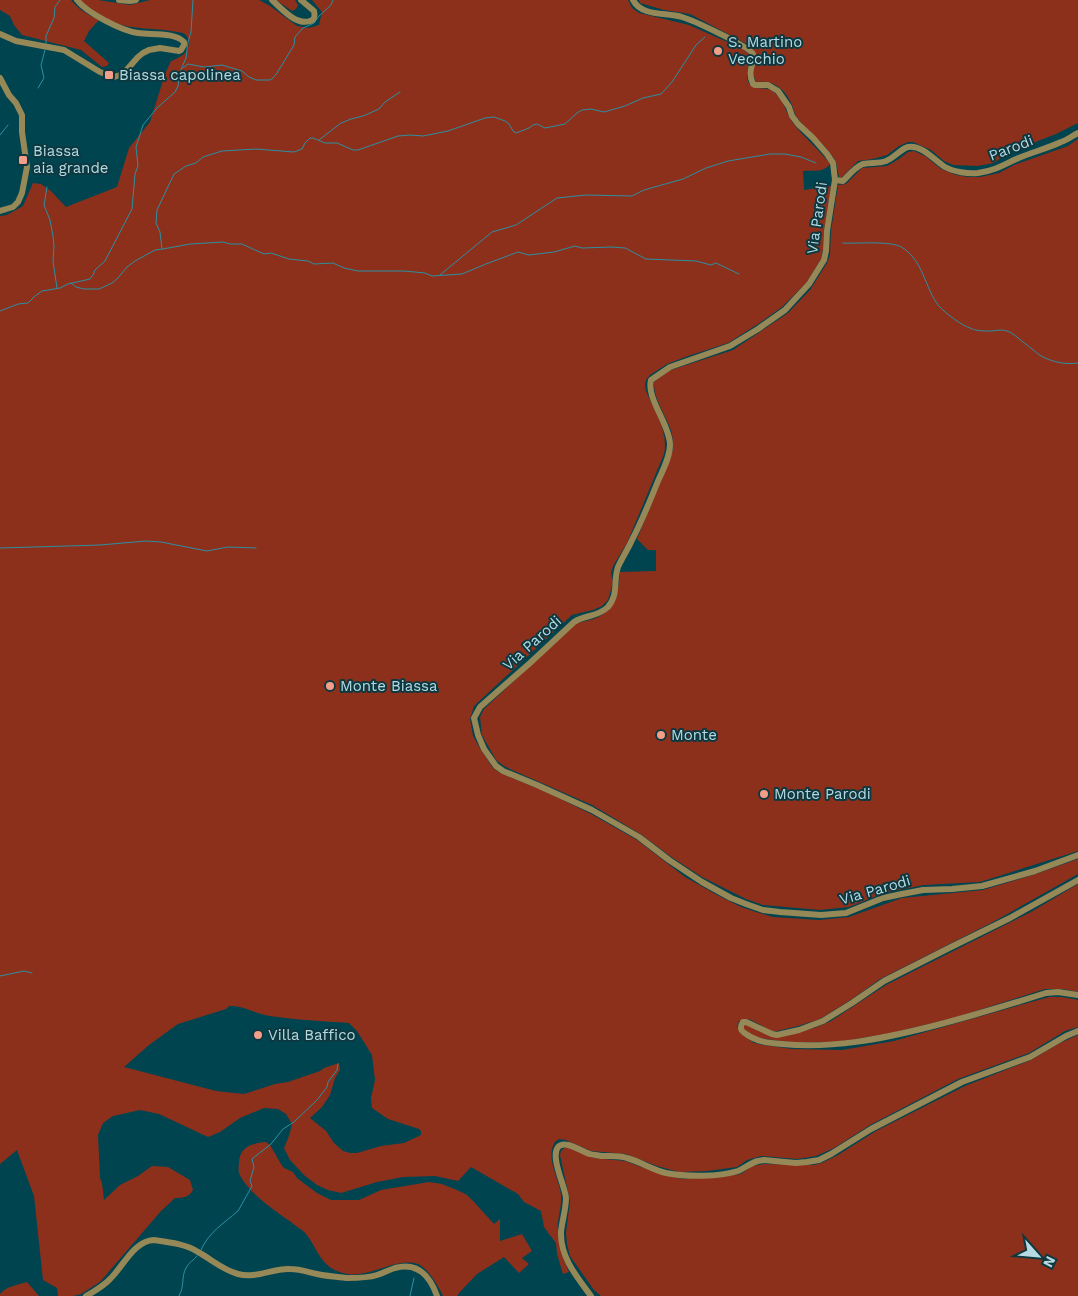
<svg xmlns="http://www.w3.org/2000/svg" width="1078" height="1296" font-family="'Work Sans',sans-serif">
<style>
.green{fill:#8c301c;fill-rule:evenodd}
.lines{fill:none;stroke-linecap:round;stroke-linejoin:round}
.stream{stroke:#2c8fa2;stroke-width:1}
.minor{stroke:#978857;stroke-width:6}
.poi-dot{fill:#f49e8a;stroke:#0e3840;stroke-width:2}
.labels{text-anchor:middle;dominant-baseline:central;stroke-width:4;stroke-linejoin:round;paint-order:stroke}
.poi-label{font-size:15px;fill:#b6dae2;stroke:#0e3840;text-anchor:start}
.street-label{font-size:15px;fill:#b6dae2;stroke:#0e3840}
</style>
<rect width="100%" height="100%" fill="#004450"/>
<g class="green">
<path d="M0 0H71C78 9 88 15 99 20L89 31 84 41 109 63 107 66 102 67 81 50 22 35 14 25 10 16 0 10Z"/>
<path d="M80 0H98L130 5 150 0H259L270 6 297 26 309 28 319 25 322 12 312 0H628L632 8 639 13 689 25 743 49 750 55C750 65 743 75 750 85 754 91 767 85 775 93 784 101 786 113 793 123 804 138 819 149 830 164 824 173 812 170 803 171L804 190 831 186 824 231 823 249 821 259 806 283 782 307 758 324 728 343 688 356 667 364 650 375 646 380 645 385 646 391C654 410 669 432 664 454L627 543 613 566 611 573 613 582 608 600 602 606 593 610 580 613 572 615 474 706 470 719 473 736 481 750 493 768 500 773 544 791 591 814 637 840 685 877 717 895 741 907 756 912 773 917 819 920 849 917 902 898 983 890 1036 874 1078 859V874L993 922 880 979 852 999 820 1019 798 1026 777 1031H772L751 1020 747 1019 739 1021 737 1027 741 1034 754 1043 763 1045 792 1049 842 1050 894 1041 1049 997H1062L1078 1000V1027L1065 1031 1029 1053 958 1079 870 1125 834 1148 816 1156 797 1159 761 1156 747 1160 737 1167 707 1171 679 1172 657 1166 626 1154 591 1151 566 1140 559 1139 555 1142C545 1158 559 1177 561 1195 562 1204 559 1213 558 1222 557 1239 562 1257 569 1272L563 1274 557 1254 556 1243 544 1227 541 1211 524 1202 518 1194 471 1167 458 1181 435 1176 403 1177 377 1182 341 1193 328 1190 317 1185 304 1175 290 1160 284 1148 289 1136 292 1124 286 1114 278 1109 264 1108 240 1118 220 1132 208 1137 159 1114 140 1110 113 1116 103 1123 98 1135 100 1178 102 1183 104 1200 120 1185 138 1176 152 1166 168 1167 190 1180 193 1190C189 1197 184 1198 175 1198L161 1211 100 1282 81 1294 73 1296H58L57 1288 43 1280 34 1196 17 1150 0 1164V216L7 215 23 206 33 183 41 184 51 191 66 207 117 187 129 148 150 122 165 74 171 61C176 59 181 57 185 53 190 48 191 37 183 33 180 32 175 32 171 31 158 29 145 29 132 27 114 25 94 12 80 0ZM229 1006C243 1005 256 1014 270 1016 296 1020 323 1021 349 1023L357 1031 372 1055 375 1080 371 1098 372 1108 388 1119 419 1129 421 1131V1135L404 1143 381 1146 357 1153H350L343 1151 334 1143 326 1131 310 1118 322 1107 330 1095 335 1078 340 1070 339 1063 324 1068 320 1071 288 1082 275 1084 244 1094 216 1091 124 1067 149 1045 178 1024 226 1009Z"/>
<polygon points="276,0 295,0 298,5 296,9 292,11"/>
<path d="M639 0H1078V123L1056 134 1007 153 994 163 977 166 953 165 944 161 931 150 913 142H908L899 146 887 155 873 159 858 161 840 179C837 173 838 166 835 160 825 143 807 132 796 116 794 112 794 109 792 105 790 100 785 92 781 89 773 82 766 81 756 82 748 64 764 60 749 45L690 14 664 10 640 3Z"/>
<path d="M1078 139V851L980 882 924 885 884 893 849 907 820 910 763 905 746 899 702 877 670 856 642 835 592 805 512 770 504 766 496 760 482 735 480 717 484 709 574 625C581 621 589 621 596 618 617 609 618 592 620 572L656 571V550H648L637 539 673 450C673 443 673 437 671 430 666 416 653 397 654 382L668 371 733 350 788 313 810 290 827 263 830 255 831 231 838 185 846 184 862 168 887 166 899 159 908 152 914 151 925 156 941 169 956 175 968 177H980L999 173 1014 165 1068 146Z"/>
<polygon points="1078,884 1078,992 1063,989 1045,989 957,1017 891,1033 838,1042 791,1042 772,1040 755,1037 746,1031 743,1028 744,1025 746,1025 786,1036 817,1027 831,1021 886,985 1031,912"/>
<polygon points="1078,1035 1078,1296 601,1296 594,1290 570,1256 567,1244 566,1233 570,1201 560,1155 561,1151 564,1148 569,1148 594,1158 625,1161 663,1175 683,1179 727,1176 741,1174 752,1166 764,1164 813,1165 822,1163 838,1155 876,1131 965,1086 1031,1060 1060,1043"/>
<path d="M266 1142 270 1145 281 1164 284 1168 293 1172 297 1178 317 1193 331 1200H359L381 1190 429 1182 442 1184 457 1190 467 1195 474 1202 494 1224 500 1219V1241L522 1234 532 1251 522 1258 529 1264 519 1273 504 1257 477 1274 459 1293 457 1296H443C440 1289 436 1283 432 1277 427 1271 422 1264 414 1263 389 1259 364 1283 337 1271 320 1264 316 1246 306 1234 302 1229 295 1226 291 1222 275 1211 246 1191 239 1173 238 1169 239 1165 239 1162 240 1146 253 1143 266 1142Z"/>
<path d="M27 1282 39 1296H0V1294C6 1286 18 1285 27 1282Z"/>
</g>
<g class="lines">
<g class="stream">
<polyline points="46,43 46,36 54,18 55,7 60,0"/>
<polyline points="183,68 188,64 204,67 222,65 242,71 249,77 256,80 270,80 273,78 277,73 294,45 295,37 303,28 314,23 319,16 331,5 333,0"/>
<polyline points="38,88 44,78 41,65 45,50"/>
<polyline points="0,135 8,125"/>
<polyline points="319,140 341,123 351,119 363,116 379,109 385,102 400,92"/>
<polyline points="47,187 44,205 50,220 53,236 54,246 53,261 57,288"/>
<path d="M843 243C858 244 891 240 903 248 924 262 925 289 939 306 945 313 961 325 970 328 976 331 983 331 989 331 995 331 1001 329 1007 331 1013 333 1018 338 1023 342 1029 346 1035 352 1041 356 1052 362 1066 365 1078 363"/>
<polyline points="162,249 160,232 156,223 157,210 174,174 186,166 196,163 203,157 222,151 256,149 294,152 302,149 305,143 310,138 313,138 325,143 337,143 353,150 358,150 398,136 410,135 423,136 448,131 485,118 494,117 505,121 509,124 513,131 516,133 529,128 533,125 537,124 545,128 565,124 577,113 582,110 591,109 604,112 625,106 643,98 661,94 672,82 696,45 705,37"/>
<polyline points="440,275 492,232 516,225 557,198 586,195 632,196 644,190 683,179 706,168 728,161 770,154 785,154 801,157 816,163"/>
<polyline points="71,283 76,287 84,289 99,289 112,283 117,279 127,267 135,261 155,250 163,249 190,244 223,242 230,244 242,244 264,254 271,253 289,259 308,261 314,264 333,263 344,268 358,271 404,271 425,273 432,276 462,274 486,264 518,252 529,255 554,252 575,246 582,248 612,247 625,248 646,259 696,261 711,265 716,263 739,274"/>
<polyline points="0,311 18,304 28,303 35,296 42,291 60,288 68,284 90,279 93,275 95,270 105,261 132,209 135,174 138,166 136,147 143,125 157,108 175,92 178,86 180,72 186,58 188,42 191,32 193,0"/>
<polyline points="0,548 100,545 146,541 161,542 207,551 228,547 256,548"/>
<polyline points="0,976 24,971 32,973"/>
<path d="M201 1250C208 1233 224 1223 238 1211L252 1186 250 1181 254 1167 252 1159 271 1144 283 1129 294 1122 317 1100 327 1087 328 1082 337 1070 338 1064"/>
<path d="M179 1296C185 1285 181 1277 186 1268 188 1263 194 1260 197 1256"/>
<polyline points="410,1296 414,1278"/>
</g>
<g class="minor">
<polyline points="119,0 130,1 136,0"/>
<path d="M272 0C281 8 296 26 310 21 315 20 315 16 314 11L301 0"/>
<path d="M633 0C642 17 666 12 682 17 692 20 749 46 753 54 756 62 746 69 753 84L755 85H768L778 91 789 107 792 116 798 124 813 138 827 154 833 163 835 180 827 231 826 251 824 260 809 284 796 298 785 310 758 329 730 346 670 367 651 380C646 398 670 425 670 445 670 457 663 470 658 481 650 501 642 521 632 540 628 549 622 558 618 567 613 581 619 594 608 607 598 617 584 615 574 622L530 663 480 707 474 718 478 735 484 749 496 766 503 771 537 785 592 810 639 837 669 860 702 882 731 898 746 904 763 910 780 912 821 915 846 913 883 898 902 894 923 890 952 889 982 886 1035 871 1078 855"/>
<path d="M0 34 16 41 64 50 100 72 114 77 123 74 138 57 143 53 149 50 160 48 179 51 181 50 184 45V42C174 32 152 35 138 33 122 31 87 13 77 0"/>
<polyline points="0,78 9,95 16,103 22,115 22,132 27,167 22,193 18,202 13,207 0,211"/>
<path d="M835 180 843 181C849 175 855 167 863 164 871 162 878 164 886 161 894 158 902 148 908 147 923 145 934 160 945 167 954 172 968 174 978 173 993 171 1002 166 1014 160 1029 153 1046 149 1061 142 1067 140 1072 136 1078 133"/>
<path d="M1078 880 1010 918 951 947 884 981 852 1003 823 1021 799 1030 777 1035 772 1034 746 1022H743C739 1028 741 1031 746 1034 757 1042 769 1043 782 1044 832 1049 881 1039 929 1027 969 1017 1008 1005 1046 993L1058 992 1078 995"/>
<path d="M86 1296C95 1291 104 1286 111 1278 124 1265 134 1241 154 1240 168 1242 186 1244 198 1252 211 1259 223 1270 238 1274 256 1279 273 1268 290 1269 300 1269 308 1272 317 1274 326 1276 337 1277 347 1278 357 1278 368 1278 377 1275 383 1273 389 1270 395 1268 418 1262 430 1276 437 1296"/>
<path d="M591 1296C577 1277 560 1257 561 1232 562 1221 566 1209 566 1198 565 1186 550 1157 558 1147 565 1139 582 1152 590 1154 593 1155 597 1155 601 1156 610 1156 619 1155 627 1158 641 1162 653 1170 666 1173 686 1177 719 1177 738 1171 745 1168 750 1163 758 1161L764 1160 796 1163 807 1162 819 1160 831 1154 871 1129 962 1082 1030 1057 1066 1036 1078 1031"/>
</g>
</g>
<g class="poi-dot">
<circle cx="718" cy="51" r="5"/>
<rect x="104" y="70" width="10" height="10" rx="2.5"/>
<rect x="18" y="155" width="10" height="10" rx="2.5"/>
<circle cx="330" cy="686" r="5"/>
<circle cx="661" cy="735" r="5"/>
<circle cx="764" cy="794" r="5"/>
<circle cx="258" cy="1035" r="5"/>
</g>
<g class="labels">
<g class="poi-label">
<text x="728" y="42">S. Martino<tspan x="728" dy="17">Vecchio</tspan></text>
<text x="119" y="75">Biassa capolinea</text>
<text x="33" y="151">Biassa<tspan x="33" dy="17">aia grande</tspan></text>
<text x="340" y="686">Monte Biassa</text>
<text x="671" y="735">Monte</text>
<text x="774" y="794">Monte Parodi</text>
<text x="268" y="1035">Villa Baffico</text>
</g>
<g class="street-label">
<text transform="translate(1011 148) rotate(-21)">Parodi</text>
<text transform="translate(817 218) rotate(-82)">Via Parodi</text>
<text transform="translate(532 643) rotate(-42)">Via Parodi</text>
<text transform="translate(875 890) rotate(-16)">Via Parodi</text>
</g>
</g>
<g transform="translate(1038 1256) rotate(117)" stroke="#0e3840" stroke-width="4" paint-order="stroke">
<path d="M0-4L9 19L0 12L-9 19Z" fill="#b6dae2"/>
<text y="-8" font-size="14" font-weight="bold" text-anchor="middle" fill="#b6dae2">N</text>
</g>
</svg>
